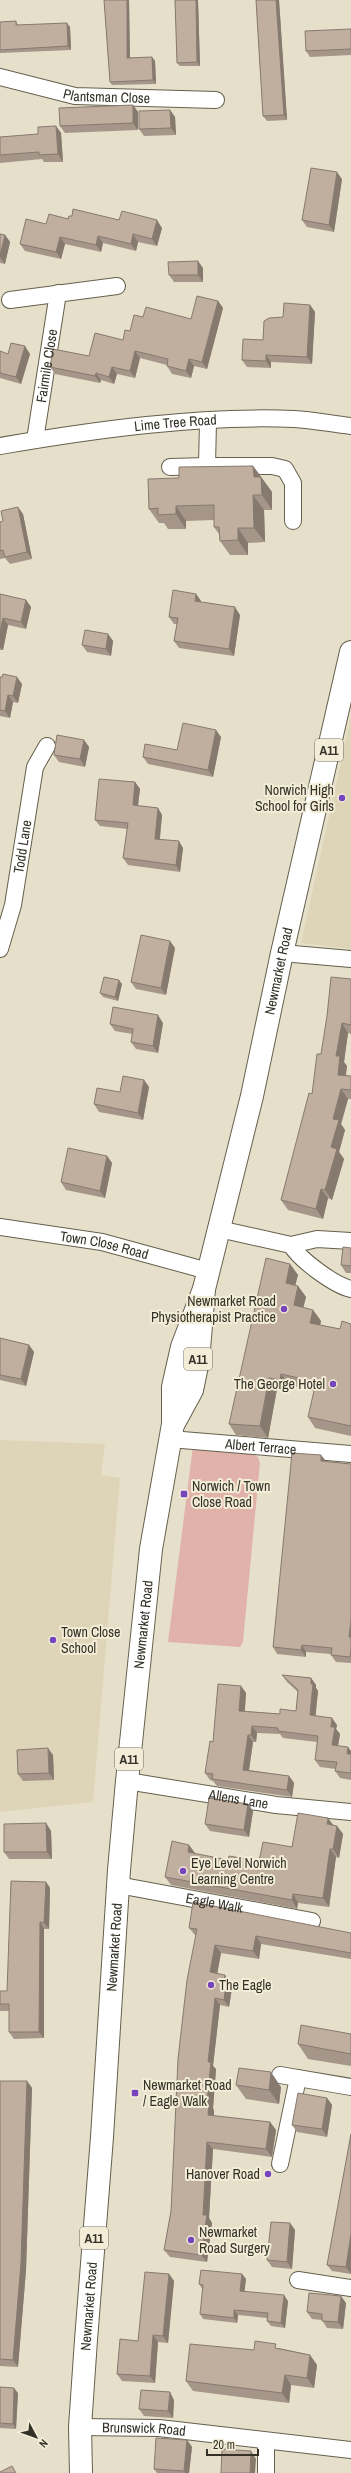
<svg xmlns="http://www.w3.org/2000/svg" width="351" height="2473" font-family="'Archivo Narrow',sans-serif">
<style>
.built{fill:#ded5b8}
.green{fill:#e1b2a9}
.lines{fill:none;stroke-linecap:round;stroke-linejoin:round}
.street-casing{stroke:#65604d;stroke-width:18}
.primary-casing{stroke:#65604d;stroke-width:24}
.street{stroke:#fff;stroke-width:16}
.primary{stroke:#fff;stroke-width:22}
.wall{fill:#a59689}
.shaded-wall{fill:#867a6f}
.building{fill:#c0ae9f;stroke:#867a6f}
.poi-dot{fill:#7644bb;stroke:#f3edd7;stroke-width:1.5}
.labels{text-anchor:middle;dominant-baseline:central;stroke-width:4;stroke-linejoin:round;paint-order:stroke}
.shield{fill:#f3edd7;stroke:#6d695c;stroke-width:1}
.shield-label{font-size:13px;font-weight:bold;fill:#333128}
.street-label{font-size:14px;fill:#333128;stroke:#f3edd7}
.poi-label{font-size:14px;fill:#333128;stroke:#f3edd7;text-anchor:start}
</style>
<rect width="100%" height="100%" fill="#e6e0ca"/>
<g class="built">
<polygon points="351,716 351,949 301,943"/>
<polygon points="0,1440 105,1444 101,1475 120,1478 93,1802 0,1812"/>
</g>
<polygon class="green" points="193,1446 250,1453 258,1457 260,1463 243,1642 240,1647 168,1642"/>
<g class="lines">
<g class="street-casing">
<g id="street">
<path id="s1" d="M0 77 75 96 216 100"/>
<polyline points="10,300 117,286"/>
<polyline points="208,421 207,466 272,466 285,469 293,483 293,521"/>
<path id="s2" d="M35 440 58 293"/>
<path id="s3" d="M0 446C93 430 200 415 294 419 313 420 332 424 351 426"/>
<polyline points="170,467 207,466"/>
<path id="s4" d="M0 949 13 905 35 767 47 746"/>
<polyline points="282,953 351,959"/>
<path id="s5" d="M0 1227 102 1242 208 1271"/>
<polyline points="219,1229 291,1245 317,1239 351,1241"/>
<path d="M291 1245C300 1260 334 1285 351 1289"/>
<path id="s6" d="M170 1439 351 1454"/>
<path id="s7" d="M127 1781 276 1805 351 1812"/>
<path id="s8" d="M118 1885 312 1921"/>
<polyline points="280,2075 351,2087"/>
<polyline points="280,2164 298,2078"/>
<polyline points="298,2280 351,2288"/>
<path id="s9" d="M80 2427 159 2428 351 2450"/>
<polyline points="266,2473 266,2441"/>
</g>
</g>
<g class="primary-casing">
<g id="primary">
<path id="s10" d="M174 1423 192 1390 198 1361 204 1289 252 1096 282 953 351 652"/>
<path id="s11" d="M81 2473 80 2427 86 2340 102 2137 119 1870 127 1781 151 1549 173 1424V1387L182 1347 204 1289"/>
</g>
</g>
<use href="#street" class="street"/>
<use href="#primary" class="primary"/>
</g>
<g class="wall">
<polygon points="104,0 129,0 130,58 152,57 155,61 156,84 112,85 110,82"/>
<polygon points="175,0 198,0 200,66 180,66 177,63"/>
<polygon points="256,0 279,0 287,120 267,121 263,116"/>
<polygon points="16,21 18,25 70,27 71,50 0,53 0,22"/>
<polygon points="351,29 351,55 310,57 306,51"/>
<polygon points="133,105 138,112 138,130 65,133 60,126"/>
<polygon points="170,110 175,117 176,135 144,136 139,129"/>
<polygon points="56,126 61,133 63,162 44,162 42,159 0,163 0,137 38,134"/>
<polygon points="342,179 334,232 307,227 302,220"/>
<polygon points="72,216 119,220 162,228 157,246 138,242 136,251 103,243 101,252 65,244 61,259 25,251 20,244 46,224 68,219"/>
<polygon points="0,234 5,235 10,242 5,264 0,263"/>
<polygon points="203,268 203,282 174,282 169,275"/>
<polygon points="218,301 223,308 207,369 194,366 191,378 172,374 167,366 167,365 140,358 135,378 117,374 114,384 101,380 100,383 55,374 50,367 89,356 123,340 130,331 143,317 191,319"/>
<polygon points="310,305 315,312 312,364 271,362 271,368 247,367 242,360 263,340 283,317"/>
<polygon points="0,351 8,354 30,354 21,384 0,378"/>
<polygon points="253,466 272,492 272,510 264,510 265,542 248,543 248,555 230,555 220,541 219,534 214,527 214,520 186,521 186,529 168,529 164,523 159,523 149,509 179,478"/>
<polygon points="23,514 32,559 10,564 5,558 0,559 0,522"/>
<polygon points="0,594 26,600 31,607 26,629 8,625 3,650 0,650"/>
<polygon points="196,594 201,601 201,602 240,615 234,656 179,648 174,641 177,624 174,624 169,617"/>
<polygon points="108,634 113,641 111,656 87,652 82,645"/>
<polygon points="0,677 22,684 18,703 13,702 10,718 0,716"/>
<polygon points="221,737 213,777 148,764 143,757 177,750"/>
<polygon points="84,740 89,747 85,767 59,762 54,755"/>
<polygon points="135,782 140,789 138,806 158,808 162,815 160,839 183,848 180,872 128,865 123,858 127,829 100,826 95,820"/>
<polygon points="175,948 166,995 136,989 131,982"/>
<polygon points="351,979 351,1034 348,1033 344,1062 347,1066 346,1076 351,1076 351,1099 348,1099 341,1124 345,1130 339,1152 344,1159 332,1200 328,1198 323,1219 288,1210 281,1200 312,1094 321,1054"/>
<polygon points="122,984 118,1001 103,997 100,993"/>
<polygon points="163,1023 158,1053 136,1049 131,1042 132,1034 115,1031 110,1024"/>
<polygon points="144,1080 149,1087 143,1120 99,1112 94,1104 120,1092"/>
<polygon points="107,1156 112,1163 105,1198 66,1190 61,1182"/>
<polygon points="351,1248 351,1273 346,1273 341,1265"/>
<polygon points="290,1264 298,1275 295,1285 298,1286 306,1297 303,1308 313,1310 321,1321 320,1325 340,1329 351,1324 351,1436 315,1428 308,1417 314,1391 289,1385 288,1391 277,1389 268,1438 236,1435 229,1424"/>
<polygon points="0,1338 29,1345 34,1352 26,1386 0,1380"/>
<polygon points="326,1461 351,1464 351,1663 336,1662 331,1655 331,1654 306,1652 306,1657 277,1654 273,1647"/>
<polygon points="282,1675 311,1678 316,1685 316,1688 318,1691 315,1715 337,1725 336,1729 340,1734 338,1746 351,1751 351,1780 340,1778 335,1771 336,1769 320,1767 315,1760 317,1742 283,1738 280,1734 257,1733 256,1742 253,1742 249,1770 289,1776 294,1783 292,1797 217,1786 213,1781 210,1780 205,1773 213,1742 241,1686 246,1693 245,1711 280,1714 296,1711 298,1692 287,1682"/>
<polygon points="53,1755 54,1780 23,1781 18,1774"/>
<polygon points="248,1804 253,1811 249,1837 210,1831 205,1824"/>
<polygon points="46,1823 51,1831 52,1859 9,1859 4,1852"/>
<polygon points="333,1825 337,1826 343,1834 339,1858 336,1857 329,1907 298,1903 297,1909 171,1885 165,1877 189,1845 195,1854 228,1860 259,1861 292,1847"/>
<polygon points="46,1882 50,1888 49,1929 44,1929 44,2038 14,2039 9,2032 9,2011 0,2011 0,1991 7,1991"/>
<polygon points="189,1928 351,1933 351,1959 261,1944 259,1959 221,1953 217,1974 230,1983 230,1985 232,1988 229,2007 220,2005 213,2066 216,2069 213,2108 214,2111 214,2116 270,2122 276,2130 272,2157 213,2149 209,2218 212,2223 207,2262 170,2257 164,2250 171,2211 196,1935 195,1935"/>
<polygon points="351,2034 351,2066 308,2059 298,2044"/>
<polygon points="0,2081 27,2081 32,2088 26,2270 18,2367 0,2366"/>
<polygon points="236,2085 281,2087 279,2104 246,2099"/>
<polygon points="327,2098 332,2105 327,2137 297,2132 292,2125"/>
<polygon points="351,2134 351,2274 332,2271 327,2265"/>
<polygon points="290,2223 295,2230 292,2269 272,2267 267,2260"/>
<polygon points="169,2274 174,2281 168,2343 158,2342 155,2383 122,2381 117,2374 138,2341"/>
<polygon points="242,2274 246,2279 244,2292 288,2301 285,2328 271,2326 267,2321 267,2318 238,2315 237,2323 203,2319 200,2314 203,2290 199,2284"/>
<polygon points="346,2303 343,2329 327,2328 322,2320 312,2319 307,2312"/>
<polygon points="279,2348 310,2355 317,2365 314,2388 291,2385 289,2403 193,2391 186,2381 254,2350"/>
<polygon points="0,2387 18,2393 16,2429 0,2428"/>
<polygon points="174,2400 173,2418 144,2416 139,2409"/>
<polygon points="187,2440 192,2447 189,2473 157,2473 154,2469"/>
</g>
<g class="shaded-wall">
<polygon points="127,0 129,0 130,62 127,58"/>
<polygon points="196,0 198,0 200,66 197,62"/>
<polygon points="276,0 279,0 287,120 284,115"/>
<polygon points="67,23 70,27 71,50 68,46"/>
<polygon points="152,57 155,61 156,84 153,80"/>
<polygon points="133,105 138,112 138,130 133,123"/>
<polygon points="170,110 175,117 176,135 171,128"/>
<polygon points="56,126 61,133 63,162 58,154"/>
<polygon points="337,172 342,179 334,232 329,225"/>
<polygon points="157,220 162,228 157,246 152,239"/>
<polygon points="133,234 138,242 136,251 131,244"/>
<polygon points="5,235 10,242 5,264 0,257 0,256"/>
<polygon points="98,236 103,243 101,252 96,245"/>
<polygon points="60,237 65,244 61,259 56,252"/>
<polygon points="198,261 203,268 203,282 198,275"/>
<polygon points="218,301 223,308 207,369 202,362"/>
<polygon points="310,305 315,312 312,364 307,357"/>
<polygon points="25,346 30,354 21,384 16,377"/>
<polygon points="135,351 140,358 135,378 130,371"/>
<polygon points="266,355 271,362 271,368 266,361"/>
<polygon points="189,359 194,366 191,378 186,371"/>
<polygon points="112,367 117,374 114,384 109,377"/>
<polygon points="96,373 101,380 100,383 95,376"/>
<polygon points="253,466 272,492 272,510 262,495 254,477"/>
<polygon points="253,495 264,510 265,542 254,528"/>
<polygon points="176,506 186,521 186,529 176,514"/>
<polygon points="18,507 23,514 32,559 27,552"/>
<polygon points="238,528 248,543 248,555 238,540"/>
<polygon points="196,594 201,601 200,609 195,601"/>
<polygon points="26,600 31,607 26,629 21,622"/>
<polygon points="235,607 240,615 234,656 229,649"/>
<polygon points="3,618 8,625 3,650 0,647 0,633"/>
<polygon points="108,634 113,641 111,656 106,649"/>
<polygon points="17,677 22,684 18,703 13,696"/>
<polygon points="8,695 13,702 10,718 5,711"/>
<polygon points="216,730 221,737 213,777 208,770"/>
<polygon points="84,740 89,747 85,767 80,759"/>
<polygon points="135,782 140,789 137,812 133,805"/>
<polygon points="158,808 162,815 159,845 155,839"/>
<polygon points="179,841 183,848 180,872 176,865"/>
<polygon points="170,941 175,948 166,995 161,988"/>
<polygon points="119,980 122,984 118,1001 115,997"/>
<polygon points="158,1015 163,1023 158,1053 153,1046"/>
<polygon points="342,1023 348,1033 344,1062 347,1066 344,1085 338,1075 336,1056"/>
<polygon points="144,1080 149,1087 143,1120 138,1113"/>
<polygon points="341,1089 348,1099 341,1124 345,1130 339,1152 344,1159 332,1200 325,1190 331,1147 333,1119"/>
<polygon points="107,1156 112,1163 105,1198 100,1191"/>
<polygon points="321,1189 328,1198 323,1219 316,1209"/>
<polygon points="290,1264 298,1275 293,1294 286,1283"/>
<polygon points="298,1286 306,1297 301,1317 294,1305"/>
<polygon points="313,1310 321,1321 318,1334 310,1323"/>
<polygon points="29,1345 34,1352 26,1386 21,1379"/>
<polygon points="281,1374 289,1385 288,1391 280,1380"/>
<polygon points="269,1378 277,1389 268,1438 260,1426"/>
<polygon points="321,1455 326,1461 321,1461"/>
<polygon points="351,1620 351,1640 349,1637"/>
<polygon points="302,1645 306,1652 306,1657 301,1650"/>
<polygon points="311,1678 316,1685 316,1688 318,1691 315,1722 310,1715"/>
<polygon points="241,1686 246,1693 244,1718 239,1711"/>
<polygon points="332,1718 337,1725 336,1729 340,1734 337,1752 332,1745 331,1727"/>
<polygon points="252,1726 257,1733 256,1742 251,1735"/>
<polygon points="248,1735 253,1742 248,1777 243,1770"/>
<polygon points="348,1747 351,1751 351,1760 347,1754"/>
<polygon points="48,1748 53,1755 54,1780 49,1773"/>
<polygon points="289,1776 294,1783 292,1797 287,1790"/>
<polygon points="248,1804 253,1811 249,1837 244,1830"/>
<polygon points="328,1818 334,1826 327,1824"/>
<polygon points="46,1823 51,1831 52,1859 47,1852"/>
<polygon points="337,1826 343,1834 339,1858 333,1849"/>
<polygon points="189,1845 195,1853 194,1861 188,1852"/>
<polygon points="330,1849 336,1857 329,1907 323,1898"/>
<polygon points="46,1882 50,1888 49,1929 44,1923"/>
<polygon points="293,1894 298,1903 297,1909 292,1900"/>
<polygon points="40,1922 44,1929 44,2038 39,2032"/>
<polygon points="256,1936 261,1944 259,1959 253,1951"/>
<polygon points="215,1945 221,1953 216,1980 210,1972"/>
<polygon points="225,1975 230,1983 230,1985 232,1988 229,2007 224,2000"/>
<polygon points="215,1998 220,2005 213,2066 216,2069 213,2108 214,2111 214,2122 208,2115 207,2103 208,2062"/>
<polygon points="271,2072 281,2087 279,2104 269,2090"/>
<polygon points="27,2081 32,2088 26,2270 18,2367 13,2360"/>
<polygon points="327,2098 332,2105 327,2137 322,2129"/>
<polygon points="270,2122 276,2130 272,2157 266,2149"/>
<polygon points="207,2142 213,2149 209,2218 212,2223 207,2262 201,2255"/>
<polygon points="290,2223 295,2230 292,2269 287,2262"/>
<polygon points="351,2234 351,2274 346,2267"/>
<polygon points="169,2274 174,2281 168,2343 163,2336"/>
<polygon points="242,2274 246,2279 244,2296 240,2291"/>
<polygon points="284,2295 288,2301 285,2328 281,2323"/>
<polygon points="341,2296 346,2303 343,2329 338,2322"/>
<polygon points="234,2310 238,2315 237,2323 234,2318"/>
<polygon points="153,2335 158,2342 155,2383 150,2376"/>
<polygon points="310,2355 317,2365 314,2388 307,2378"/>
<polygon points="285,2375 291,2385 289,2403 282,2393"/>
<polygon points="14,2388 18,2393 16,2429 13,2424"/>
<polygon points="170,2392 174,2400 173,2418 168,2411"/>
<polygon points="187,2440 192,2447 189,2473 185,2473 184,2471"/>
<polygon points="251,2451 256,2459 255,2473 250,2473"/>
</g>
<g class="building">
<polygon points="104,0 127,0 127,58 152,57 153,80 110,82"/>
<polygon points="175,0 196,0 197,62 177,63"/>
<polygon points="256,0 276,0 284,115 263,116"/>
<polygon points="16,21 16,25 67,23 68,46 0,50 0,22"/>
<polygon points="351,29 351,49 306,51 305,31"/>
<polygon points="133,105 133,123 60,126 59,108"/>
<polygon points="170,110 171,128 139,129 139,111"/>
<polygon points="56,126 58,154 39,155 39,152 0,155 0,137 38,134 38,127"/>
<polygon points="311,168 337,172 329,225 302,220"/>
<polygon points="73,209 119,220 122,211 157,220 152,239 133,234 131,244 98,236 96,245 60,237 56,252 20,244 26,219 46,224 49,214 68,219 69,216 72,216"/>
<polygon points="0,234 5,235 0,256"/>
<polygon points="198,261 198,275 169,275 168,262"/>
<polygon points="197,296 218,301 202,362 189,359 186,371 167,366 168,359 135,351 130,371 112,367 109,377 96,373 95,376 50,367 53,349 89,356 95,333 123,340 125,330 130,331 134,315 143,317 146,307 191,319"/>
<polygon points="284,303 310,305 307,357 266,355 266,361 242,360 243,339 263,340 264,321 269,318 283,317"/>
<polygon points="11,343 25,346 16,377 0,373 0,351 8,354"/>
<polygon points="253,466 254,477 261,477 262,495 253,495 254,528 238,528 238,540 220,541 219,527 214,527 214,505 176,506 176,514 158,515 158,508 149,509 148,479 179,478 179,467"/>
<polygon points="18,507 27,552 5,557 3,550 0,551 0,522 3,521 1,511"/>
<polygon points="173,590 196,594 195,601 235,607 229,649 174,641 178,618 169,617"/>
<polygon points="0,594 26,600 21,622 3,618 0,633"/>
<polygon points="85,630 108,634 106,649 82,645"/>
<polygon points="3,674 17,677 13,696 8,695 5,711 0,710 0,677 2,677"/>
<polygon points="183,723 216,730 208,770 143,757 145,744 177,750"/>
<polygon points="57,735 84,740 80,759 54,755"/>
<polygon points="99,779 135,782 133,805 158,808 155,839 179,841 176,865 123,858 128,823 95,820"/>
<polygon points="141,935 170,941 161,988 131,982"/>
<polygon points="104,977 119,980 115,997 100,993"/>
<polygon points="331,977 351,979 351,1025 342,1023 336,1056 340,1056 338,1075 351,1076 351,1090 341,1089 333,1119 339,1120 331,1147 337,1149 325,1190 321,1189 316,1209 281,1200 309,1093 312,1094 317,1054 321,1054 327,1016"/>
<polygon points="113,1007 158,1015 153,1046 131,1042 133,1029 110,1024"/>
<polygon points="123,1076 144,1080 138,1113 94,1104 97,1088 120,1092"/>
<polygon points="68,1148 107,1156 100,1191 61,1182"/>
<polygon points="343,1247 351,1248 351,1266 341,1265"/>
<polygon points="266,1258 290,1264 286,1283 298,1286 294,1305 313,1310 310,1323 340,1329 342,1321 351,1324 351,1426 308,1417 316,1382 281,1374 280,1380 269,1378 260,1426 229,1424"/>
<polygon points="0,1338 29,1345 21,1379 0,1375"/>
<polygon points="292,1453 321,1455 321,1461 351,1464 351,1620 349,1637 351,1637 351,1650 350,1657 331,1655 332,1648 302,1645 301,1650 273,1647"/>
<polygon points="282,1675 311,1678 311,1684 313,1684 310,1715 332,1718 331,1727 335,1727 332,1745 348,1747 347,1754 351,1754 351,1773 335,1771 337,1762 315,1760 318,1736 278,1731 278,1728 252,1726 251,1735 248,1735 243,1770 289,1776 287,1790 212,1779 213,1774 205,1773 210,1741 213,1742 218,1684 241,1686 239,1711 280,1714 280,1709 296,1711 298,1690"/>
<polygon points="48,1748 49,1773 18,1774 17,1750"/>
<polygon points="209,1798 248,1804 244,1830 205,1824"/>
<polygon points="298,1813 328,1818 327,1824 337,1826 333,1849 330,1849 323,1898 293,1894 292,1900 165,1877 172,1841 189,1845 188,1852 228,1860 229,1856 259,1861 263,1842 292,1847"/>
<polygon points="46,1823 47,1852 4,1852 4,1824"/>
<polygon points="11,1881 46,1882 44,1923 40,1922 39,2032 9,2032 9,2004 0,2004 0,1991 7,1991"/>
<polygon points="193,1902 351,1933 351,1953 256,1936 253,1951 215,1945 210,1972 225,1975 224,1980 226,1981 224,2000 215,1998 208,2062 211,2062 207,2103 209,2103 208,2115 270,2122 266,2149 207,2142 203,2215 207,2215 201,2255 164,2250 171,2211 178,2059 187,1980 197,1929 189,1928"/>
<polygon points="301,2025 351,2034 351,2054 298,2044"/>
<polygon points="239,2068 271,2072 269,2090 236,2085"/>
<polygon points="0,2081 27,2081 21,2263 13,2360 0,2359"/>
<polygon points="298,2093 327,2098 322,2129 292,2125"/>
<polygon points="351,2134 351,2234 346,2267 327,2265"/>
<polygon points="271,2222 290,2223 287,2262 267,2260"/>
<polygon points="201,2270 242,2274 240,2291 284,2295 281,2323 267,2321 268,2313 234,2310 234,2318 200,2314 203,2285 199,2284"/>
<polygon points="145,2272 169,2274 163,2336 153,2335 150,2376 117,2374 120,2339 138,2341"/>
<polygon points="309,2293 341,2296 338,2322 322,2321 322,2314 307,2312"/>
<polygon points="255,2341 276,2344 275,2348 310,2355 307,2378 285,2375 282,2393 186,2381 190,2344 254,2350"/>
<polygon points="0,2387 14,2388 13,2424 0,2423"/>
<polygon points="141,2390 170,2392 168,2411 139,2409"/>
<polygon points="156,2438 187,2440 184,2471 154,2469"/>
<polygon points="222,2449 251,2451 250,2473 221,2473"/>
<polygon points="12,2466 16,2473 0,2473 0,2472"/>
</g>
<g class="poi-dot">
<circle cx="342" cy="798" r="4"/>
<circle cx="284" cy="1309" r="4"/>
<circle cx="333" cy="1384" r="4"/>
<rect x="180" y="1490" width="8" height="8" rx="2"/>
<circle cx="53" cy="1640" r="4"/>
<circle cx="183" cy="1871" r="4"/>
<circle cx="211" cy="1985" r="4"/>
<rect x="131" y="2089" width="8" height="8" rx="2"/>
<circle cx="268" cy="2174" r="4"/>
<circle cx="191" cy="2240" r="4"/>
</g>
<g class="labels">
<g class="shield">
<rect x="315" y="739" width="28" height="22" rx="3"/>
<rect x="184" y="1348" width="28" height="22" rx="3"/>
<rect x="115" y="1748" width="28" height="22" rx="3"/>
<rect x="80" y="2227" width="28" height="22" rx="3"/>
</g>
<g class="shield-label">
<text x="329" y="750">A11</text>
<text x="198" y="1359">A11</text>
<text x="129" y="1759">A11</text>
<text x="94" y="2238">A11</text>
</g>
<g class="street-label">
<text stroke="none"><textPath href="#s1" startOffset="109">Plantsman Close</textPath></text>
<text stroke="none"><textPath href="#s2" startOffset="75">Fairmile Close</textPath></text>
<text stroke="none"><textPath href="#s3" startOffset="177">Lime Tree Road</textPath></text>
<text stroke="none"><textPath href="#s4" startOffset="105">Todd Lane</textPath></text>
<text stroke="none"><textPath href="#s10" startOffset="466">Newmarket Road</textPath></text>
<text stroke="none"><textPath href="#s5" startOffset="106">Town Close Road</textPath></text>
<text stroke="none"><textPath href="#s6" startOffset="91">Albert Terrace</textPath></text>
<text stroke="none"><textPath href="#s11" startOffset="851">Newmarket Road</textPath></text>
<text stroke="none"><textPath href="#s7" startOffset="113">Allens Lane</textPath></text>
<text stroke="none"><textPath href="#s8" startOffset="98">Eagle Walk</textPath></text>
<text stroke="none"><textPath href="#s11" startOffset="527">Newmarket Road</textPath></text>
<text stroke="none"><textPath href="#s11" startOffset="167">Newmarket Road</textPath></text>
<text stroke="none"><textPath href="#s9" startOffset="64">Brunswick Road</textPath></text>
</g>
<g class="poi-label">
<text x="334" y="790" text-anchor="end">Norwich High<tspan x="334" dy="16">School for Girls</tspan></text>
<text x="276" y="1301" text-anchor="end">Newmarket Road<tspan x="276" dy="16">Physiotherapist Practice</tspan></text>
<text x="325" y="1384" text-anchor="end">The George Hotel</text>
<text x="192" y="1486">Norwich / Town<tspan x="192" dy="16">Close Road</tspan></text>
<text x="61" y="1632">Town Close<tspan x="61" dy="16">School</tspan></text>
<text x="191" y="1863">Eye Level Norwich<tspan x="191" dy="16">Learning Centre</tspan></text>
<text x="219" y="1985">The Eagle</text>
<text x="143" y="2085">Newmarket Road<tspan x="143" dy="16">/ Eagle Walk</tspan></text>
<text x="260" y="2174" text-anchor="end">Hanover Road</text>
<text x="199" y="2232">Newmarket<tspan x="199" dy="16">Road Surgery</tspan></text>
</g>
</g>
<g transform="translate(36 2437) rotate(131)" stroke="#f3edd7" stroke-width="3" paint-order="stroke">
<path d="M0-3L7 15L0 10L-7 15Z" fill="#333128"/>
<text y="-6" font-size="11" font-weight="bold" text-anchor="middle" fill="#333128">N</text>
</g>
<path d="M207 2449v6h51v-6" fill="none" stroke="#333128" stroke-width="2"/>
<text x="213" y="2449" font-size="12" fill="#333128" stroke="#f3edd7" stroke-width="3" paint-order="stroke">20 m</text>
</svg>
